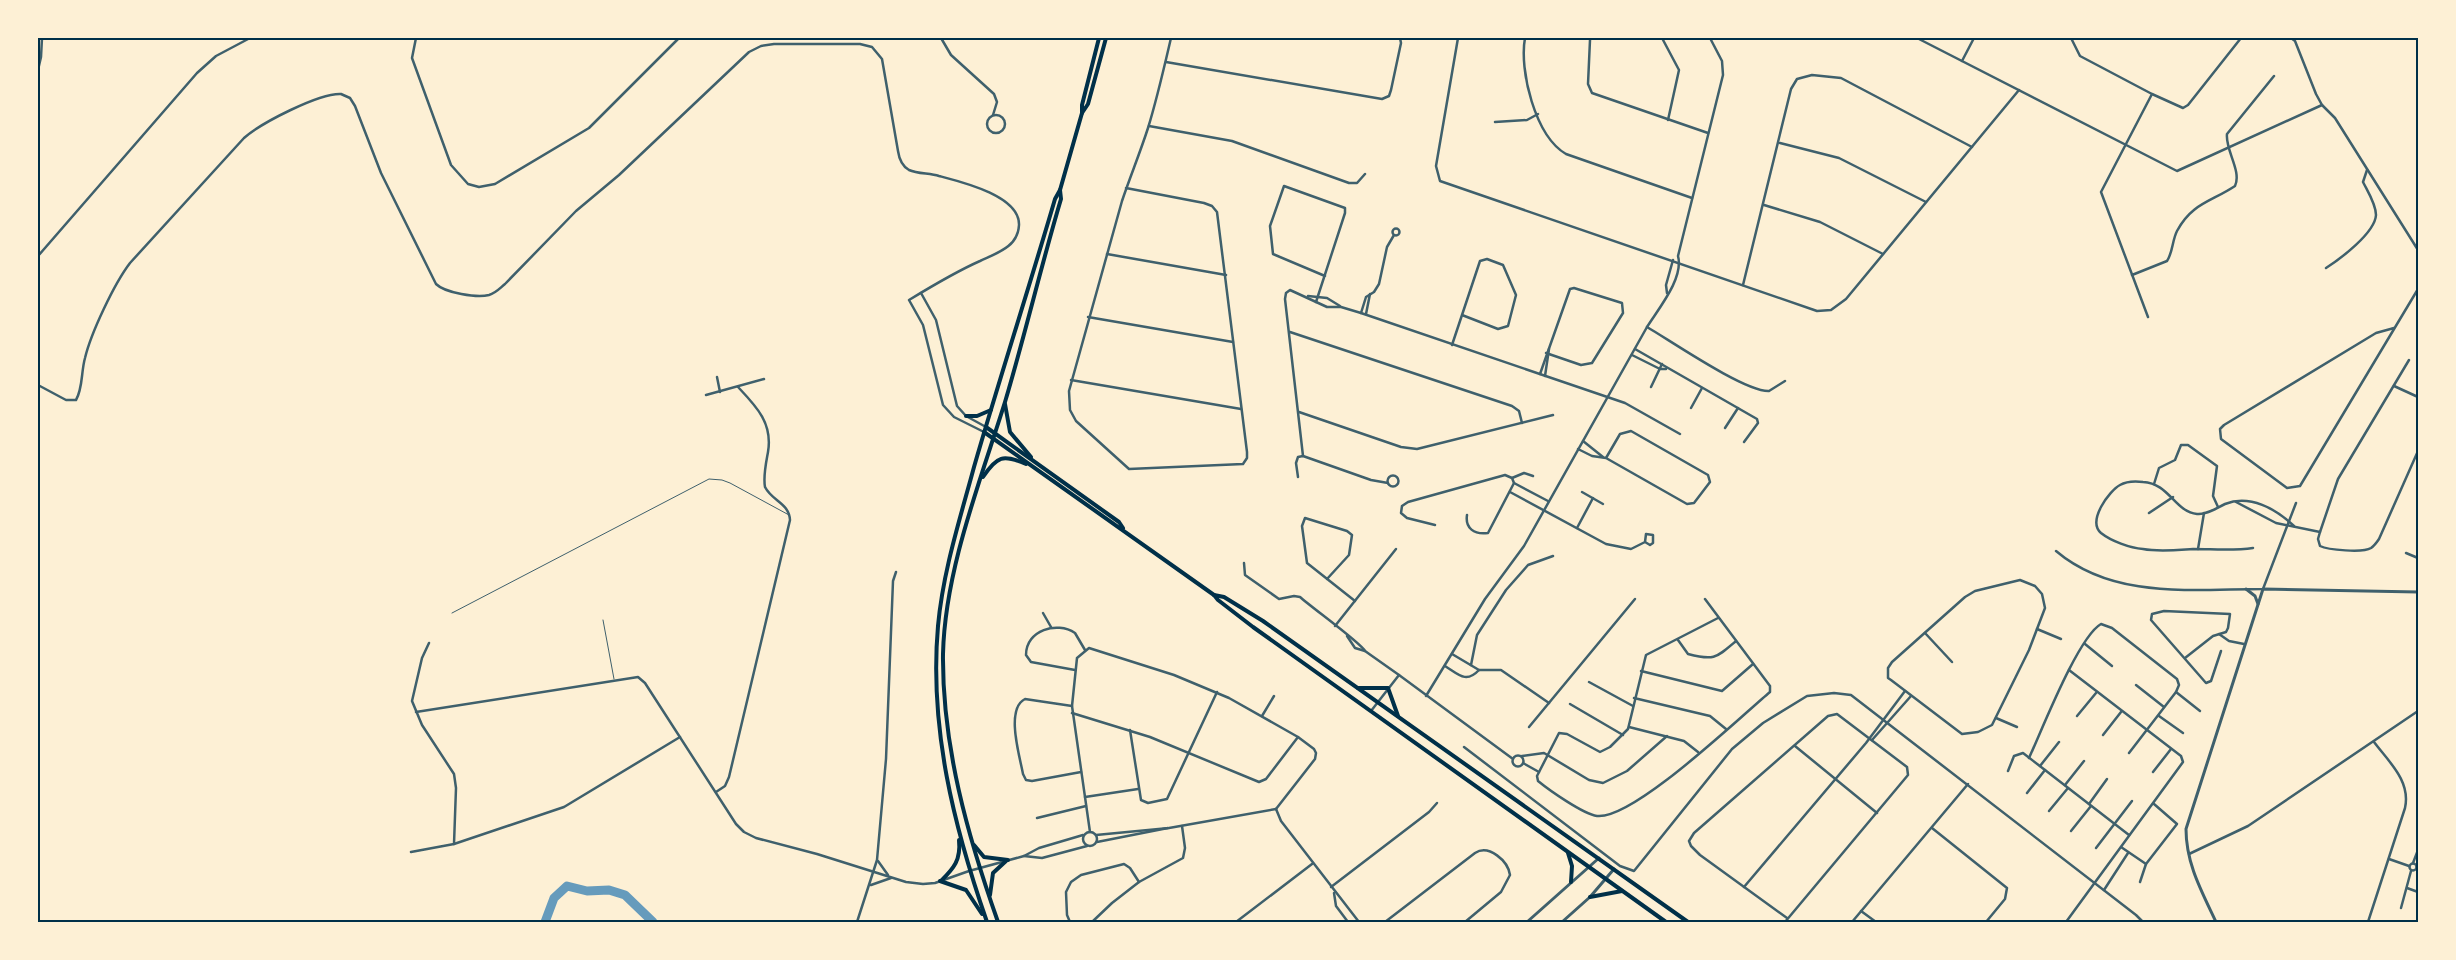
<svg xmlns="http://www.w3.org/2000/svg" width="2456" height="960" font-family="'Space Grotesk',sans-serif">
<style>
.lines{fill:none;stroke-linecap:round;stroke-linejoin:round}
.river{stroke:#669bbc;stroke-width:9}
.service{stroke:#3f606c;stroke-width:1}
.minor{stroke:#3f606c;stroke-width:2.5}
.tertiary{stroke:#3f606c;stroke-width:3}
.primary{stroke:#003049;stroke-width:4}
.neatline{fill:none;stroke:#003049;stroke-width:2}
</style>
<rect width="100%" height="100%" fill="#fdf0d5"/>
<g class="lines">
<polyline class="river" points="545,922 554,898 567,886 587,891 609,890 625,895 653,922"/>
<g class="service">
<polyline points="452,613 709,479 722,480 730,483 789,515"/>
<polyline points="603,620 614,679"/>
</g>
<g class="minor">
<polyline points="416,38 412,58 451,165 468,184 479,187 495,184 589,128 679,38"/>
<polyline points="474,38 497,38"/>
<polyline points="941,38 951,55 994,94 997,102 993,115"/>
<polyline points="1458,38 1436,166 1440,181 1817,311 1831,310 1846,299 2019,90"/>
<path d="M1525 38C1519 70 1535 136 1566 154L1692 198"/>
<polyline points="1662,38 1679,70 1668,120"/>
<polyline points="1917,38 2177,171 2322,105"/>
<polyline points="2071,38 2080,56 2152,94 2183,108 2188,105 2241,38"/>
<polyline points="2291,38 2295,41 2316,94 2322,105 2335,118 2418,250"/>
<polyline points="1590,40 1588,84 1592,93 1708,133"/>
<polyline points="1962,61 1974,38"/>
<polyline points="1166,62 1382,99 1389,96 1391,90 1401,43 1400,38"/>
<polyline points="38,70 41,57 42,38"/>
<circle cx="996" cy="124" r="9"/>
<polyline points="1495,122 1527,120 1538,114"/>
<polyline points="1149,126 1232,141 1349,183 1357,183 1365,174"/>
<polyline points="1780,143 1839,158 1926,202"/>
<path d="M1126 188 1204 203 1212 206 1217 212 1247 452V458L1243 464 1129 469 1076 421 1070 410 1069 391 1122 201C1130 177 1140 153 1148 128 1157 99 1164 68 1171 38"/>
<polyline points="1764,205 1820,222 1883,254"/>
<circle cx="1396" cy="232" r="3.5"/>
<polyline points="1107,254 1226,275"/>
<polyline points="38,256 197,73 216,56 250,38"/>
<path d="M2326 268C2340 259 2375 233 2376 215 2376 204 2368 192 2363 182L2367 170"/>
<path d="M2132 275 2167 261C2173 252 2172 241 2177 231 2192 203 2211 202 2235 186 2242 171 2225 150 2227 134L2274 76"/>
<polyline points="1743,285 1791,89 1797,79 1812,75 1841,78 1972,147"/>
<polyline points="921,293 936,320 957,406 966,416 986,427"/>
<polyline points="1667,293 1666,285 1673,260"/>
<polyline points="1308,296 1327,298 1340,306"/>
<polyline points="1316,302 1345,213 1345,208 1284,186 1270,226 1273,254 1325,276"/>
<polyline points="1361,313 1366,297 1374,292 1379,284 1387,247 1394,235"/>
<polyline points="1366,314 1370,294"/>
<polyline points="1088,317 1233,342"/>
<polyline points="2148,317 2101,192 2152,94"/>
<path d="M1647 327C1671 341 1745 392 1769 391L1785 381"/>
<polyline points="2394,328 2376,333 2224,425 2220,429 2221,439 2287,488 2300,486 2418,289"/>
<polyline points="1290,332 1512,406 1519,411 1522,423"/>
<polyline points="1452,345 1480,261 1487,259 1503,265 1516,295 1508,326 1498,329 1462,315"/>
<polyline points="1635,349 1757,419 1758,423 1744,442"/>
<polyline points="1632,355 1660,369 1666,369"/>
<path d="M2409 360 2338 479 2320 532 2318 539 2320 546C2328 550 2363 553 2371 548 2374 546 2377 542 2379 539L2418 451"/>
<polyline points="1540,374 1570,289 1574,288 1622,303 1623,313 1592,363 1581,365 1546,353"/>
<polyline points="1545,376 1549,349"/>
<polyline points="717,377 720,392"/>
<polyline points="1071,380 1241,409"/>
<path d="M38 385 66 400H76C83 388 81 372 85 358 91 333 114 284 130 263L244 138C261 123 319 93 341 94L350 98 355 106 381 173 436 284C445 293 477 298 489 295 496 293 500 288 505 284L576 211 619 175 749 52 761 46 774 44H860L872 47 882 59 898 151C899 158 902 166 909 170 918 174 930 173 939 176 962 182 1020 196 1019 225 1018 247 997 253 980 261 955 272 932 286 909 300L923 325 943 405 954 417 984 432"/>
<polyline points="2394,386 2418,397"/>
<polyline points="1651,387 1662,364"/>
<polyline points="706,395 764,379"/>
<polyline points="1691,408 1702,388"/>
<polyline points="1299,412 1401,447 1417,449 1553,415"/>
<polyline points="1725,428 1738,408"/>
<polyline points="1583,441 1603,457"/>
<polyline points="1578,449 1592,456 1606,458 1687,504 1694,503 1710,482 1708,475 1631,431 1620,434 1606,458"/>
<polyline points="1303,456 1285,299 1286,293 1290,290 1327,307 1341,307 1361,313 1625,403 1680,434"/>
<circle cx="1393" cy="481" r="5.5"/>
<polyline points="1298,477 1296,463 1298,457 1303,456 1371,480 1388,483"/>
<polyline points="1512,478 1524,473 1533,476"/>
<polyline points="1514,483 1548,501"/>
<polyline points="2154,484 2159,468 2175,460 2181,445 2188,445 2217,466 2213,496 2218,507"/>
<polyline points="1510,492 1606,544 1631,549 1645,542 1650,545 1653,543 1653,535 1646,534 1645,542"/>
<polyline points="1582,492 1603,504"/>
<polyline points="2236,502 2276,523 2320,532"/>
<polyline points="2149,513 2173,497"/>
<path d="M1435 525 1407 518 1401 513 1402 506 1408 502 1505 475 1512 478 1514 483 1488 533C1474 535 1465 528 1467 515"/>
<polyline points="1577,528 1593,498"/>
<path d="M2253 548C2233 551 2213 549 2193 549 2177 550 2159 552 2143 549 2130 548 2111 541 2101 533 2087 521 2109 491 2120 485 2127 481 2135 481 2143 482 2169 483 2175 512 2197 514 2207 515 2216 508 2225 504 2250 494 2276 509 2294 526"/>
<polyline points="2198,549 2204,513"/>
<path d="M2056 551C2114 600 2193 589 2263 589L2296 503"/>
<polyline points="2406,553 2418,558"/>
<path d="M1244 563 1245 575 1279 599 1294 596 1300 597C1311 607 1361 643 1365 651"/>
<polyline points="1327,579 1349,555 1352,535 1347,531 1305,518 1302,526 1307,563 1355,601"/>
<polygon points="2020,580 2035,586 2042,594 2045,608 2029,650 1992,725 1978,732 1962,734 1891,680 1888,678 1888,668 1892,662 1965,597 1975,591"/>
<path d="M1705 599 1770 686V692C1739 718 1633 820 1597 816 1583 814 1549 790 1538 781L1537 776 1559 733 1567 734 1600 752 1610 747 1628 729 1646 655 1718 618"/>
<polyline points="1043,613 1051,627"/>
<polyline points="1335,626 1396,549"/>
<polyline points="2037,629 2061,639"/>
<polyline points="1925,633 1952,662"/>
<polyline points="2219,634 2229,641 2244,644"/>
<polyline points="1347,636 1355,648 1365,651 1399,675 1513,759"/>
<path d="M1678 640 1688 654C1714 661 1716 658 1736 641"/>
<polyline points="2085,644 2112,666"/>
<polyline points="1452,654 1479,670"/>
<polyline points="2185,658 2213,636 2226,632 2228,628 2230,614 2164,611 2152,614 2151,620 2206,683 2211,681 2221,651"/>
<polyline points="1471,665 1477,635 1506,590 1528,565 1553,556"/>
<path d="M1445 666C1458 674 1466 684 1479 670H1501L1549 703"/>
<path d="M1075 670 1031 662 1026 655C1026 630 1057 621 1075 633L1085 650"/>
<polyline points="1641,671 1722,691 1753,664"/>
<polyline points="1589,682 1633,706"/>
<polyline points="2136,685 2164,707"/>
<polyline points="2176,692 2200,711"/>
<path d="M1426 696 1485 599 1524 546 1647 327C1659 308 1684 278 1678 256L1723 75 1722 61 1710 38"/>
<polyline points="1634,698 1710,716 1726,729"/>
<polyline points="1570,704 1623,735"/>
<path d="M1072 706 1025 699C1005 709 1020 757 1023 774L1026 780 1032 781 1081 772"/>
<polyline points="1371,711 1399,675"/>
<polyline points="416,712 638,677 645,683 736,824 744,832 756,838 817,854 906,882 923,884 935,883 969,871 1024,856 1039,848 1083,835"/>
<polyline points="1072,713 1150,737 1259,782 1266,779 1298,737"/>
<polyline points="1262,716 1274,696"/>
<polyline points="2077,716 2096,693"/>
<polyline points="2159,716 2183,733"/>
<polyline points="1996,718 2017,727"/>
<polyline points="1529,727 1635,599"/>
<polyline points="1629,727 1684,741 1698,752"/>
<polyline points="1130,730 1141,800 1148,803 1167,799 1217,692"/>
<polyline points="2103,735 2121,712"/>
<polyline points="1872,740 1911,696"/>
<polyline points="1795,746 1877,813"/>
<polyline points="1464,747 1620,866 1634,871 1732,749 1763,723 1807,696 1834,693 1851,695 2136,915 2143,922"/>
<circle cx="1518" cy="761" r="5.5"/>
<polyline points="1522,756 1544,753 1589,780 1603,783 1627,771 1667,736"/>
<path d="M2029 758C2042 730 2078 637 2101 624L2112 628 2177 679 2179 685 2176 692 2129 753"/>
<polyline points="1523,763 1539,772"/>
<polyline points="2040,766 2059,742"/>
<polyline points="2008,771 2014,756 2023,753 2129,835"/>
<polyline points="2153,772 2171,749"/>
<polyline points="2065,785 2084,761"/>
<path d="M716 792 725 786 729 777 790 520C789 503 772 501 765 487 763 476 766 463 768 452 773 423 756 406 738 387"/>
<polyline points="2027,793 2045,770"/>
<polyline points="1085,797 1138,789"/>
<polyline points="2089,804 2107,779"/>
<polyline points="1276,809 1281,821 1359,922"/>
<polyline points="2049,811 2068,788"/>
<polyline points="1037,818 1086,806"/>
<polyline points="1932,828 2007,888 2005,899 1986,922"/>
<polyline points="2071,831 2091,806"/>
<circle cx="1090" cy="839" r="7"/>
<polyline points="1090,832 1072,706 1077,658 1089,648 1174,675 1229,698 1298,737 1314,749 1316,753 1315,759 1276,809"/>
<polyline points="1096,835 1169,828 1276,809"/>
<polyline points="1097,842 1168,828"/>
<polyline points="454,844 564,807 680,737"/>
<polyline points="2121,847 2146,864"/>
<polyline points="2096,848 2132,801"/>
<polyline points="411,852 454,844 456,788 454,774 422,725 412,701 422,658 429,643"/>
<polyline points="2189,854 2248,826 2418,711"/>
<polyline points="1024,856 1042,858 1087,846"/>
<polyline points="2389,859 2409,866"/>
<polyline points="878,861 888,875"/>
<polyline points="2413,863 2418,850"/>
<circle cx="2413" cy="867" r="3.5"/>
<polyline points="2140,882 2146,864 2177,824 2154,804"/>
<polyline points="871,885 891,878"/>
<polyline points="1331,887 1429,812 1437,803"/>
<polyline points="1744,887 1866,743 1905,691"/>
<polyline points="2407,888 2418,892"/>
<polyline points="2104,890 2128,853"/>
<polyline points="1334,893 1336,906 1348,922"/>
<polyline points="2401,908 2411,871"/>
<polyline points="1861,911 1876,922"/>
<polyline points="857,922 877,860 886,759 893,581 896,572"/>
<polyline points="1070,922 1067,915 1066,892 1071,882 1081,875 1124,864 1130,868 1139,882"/>
<polyline points="1092,922 1112,903 1139,882 1183,858 1185,848 1182,826"/>
<polyline points="1236,922 1312,864"/>
<path d="M1385 922 1475 853C1489 844 1508 861 1510 875L1501 892 1465 922"/>
<polyline points="1785,922 1908,775 1907,767 1837,714 1828,716 1694,833 1689,841 1691,846 1700,855 1787,918"/>
<polyline points="1852,922 1968,784"/>
<polyline points="2066,922 2183,762 2181,756 2069,670"/>
<path d="M2368 922 2405 808C2411 781 2389 762 2374 742"/>
</g>
<g class="tertiary">
<polyline points="2246,589 2255,596 2258,604"/>
<polyline points="1527,922 1599,858"/>
<polyline points="1562,922 1590,897 1614,869"/>
<path d="M2216 922C2202 892 2186 864 2186 829L2263 589 2418 592"/>
</g>
<g class="primary">
<polyline points="1082,113 1082,105 1099,38"/>
<polyline points="1005,404 1010,432 1031,457"/>
<polyline points="966,416 977,416 991,410"/>
<polyline points="986,427 1119,522 1123,528"/>
<polyline points="984,432 1214,595 1218,600 1253,627 1666,922"/>
<path d="M983 477C997 456 1003 454 1026 464"/>
<polyline points="1214,595 1224,597 1263,621 1688,922"/>
<polyline points="1358,688 1388,688 1398,716"/>
<polyline points="974,845 984,857 1008,860"/>
<polyline points="1568,853 1572,866 1571,882"/>
<polyline points="940,881 966,890 982,914"/>
<path d="M941 881C954 868 961 860 959 840"/>
<polyline points="990,895 993,873 1006,861"/>
<polyline points="1590,897 1622,891"/>
<path d="M987 922C954 827 929 728 938 626 943 571 960 519 974 467 1000 377 1029 288 1055 199L1060 190 1082 113 1088 104 1106 38"/>
<path d="M998 922C968 837 942 746 943 654 945 570 980 482 1005 402 1025 335 1041 266 1061 199L1060 190"/>
</g>
</g>
<rect width="2456" height="960" fill="none" stroke="#fdf0d5" stroke-width="78"/>
<rect x="39" y="39" width="2378" height="882" class="neatline"/>
</svg>
